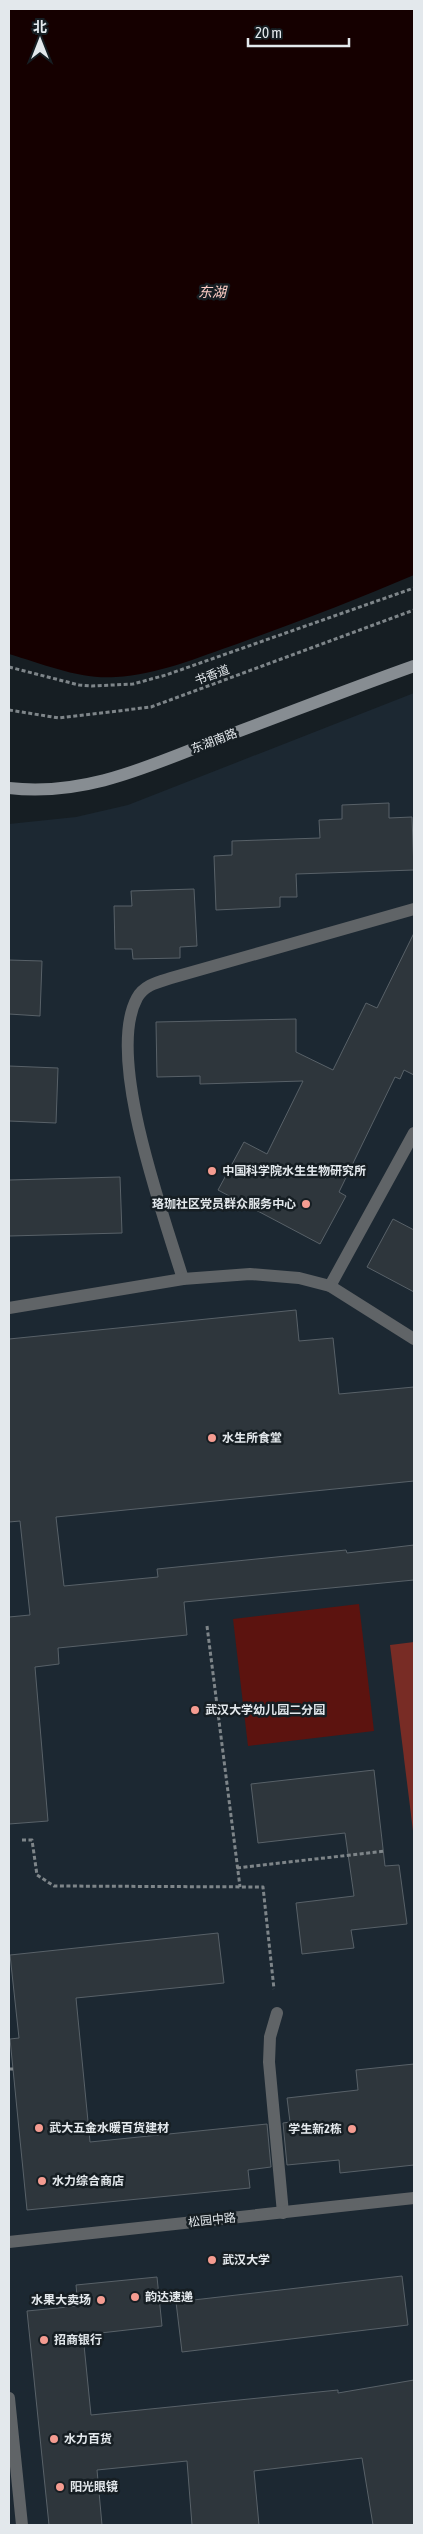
<svg xmlns="http://www.w3.org/2000/svg" width="423" height="2534" font-family="'Asap Condensed','Noto Sans SC',sans-serif">
<style>
.built{fill:#1c2832}
.green{fill:#5c130f}
.forest{fill:#782c25}
.water{fill:#150000}
.building{fill:#2e363c;stroke:#586168}
.lines{fill:none;stroke-linecap:round;stroke-linejoin:round}
.path{stroke:#7e8589;stroke-width:3;stroke-dasharray:4 2.5;stroke-linecap:butt}
.lane{stroke:#606467;stroke-width:12}
.street{stroke:#606467;stroke-width:12}
.secondary{stroke:#878d92;stroke-width:12}
.poi-dot{fill:#f59c91;stroke:#161e23;stroke-width:2}
.labels{text-anchor:middle;dominant-baseline:central;stroke-width:5;stroke-linejoin:round;paint-order:stroke}
.street-label{font-size:12px;fill:#e3e8ec;stroke:#161e23}
.poi-label{font-size:12px;font-weight:bold;fill:#e3e8ec;stroke:#161e23;text-anchor:start}
.water-label{font-size:14px;font-style:italic;fill:#fcccc5;stroke:#161e23}
</style>
<rect width="100%" height="100%" fill="#161e23"/>
<polygon class="built" points="414,693 414,2525 9,2525 9,824 76,817 128,805"/>
<polygon class="green" points="359,1604 374,1731 248,1746 233,1619"/>
<polygon class="forest" points="414,1642 414,1839 390,1645"/>
<path class="water" d="M9 9H414V575C356 600 297 622 237 644 199 657 157 675 116 677 81 680 43 664 9 654Z"/>
<g class="building">
<polygon points="389,803 389,818 412,817 414,870 296,874 297,897 280,897 280,907 216,910 214,856 232,855 232,841 320,838 319,820 342,819 342,805"/>
<polygon points="194,889 197,946 180,947 180,958 133,959 132,949 115,949 114,906 132,906 131,891"/>
<polygon points="414,933 414,1075 404,1070 400,1079 395,1077 339,1192 346,1196 320,1244 218,1190 244,1142 267,1154 303,1081 200,1084 200,1076 157,1077 156,1022 296,1019 296,1052 333,1070 366,1003 377,1008"/>
<polygon points="9,960 42,961 40,1016 9,1014"/>
<polygon points="9,1066 58,1068 56,1123 9,1121"/>
<polygon points="120,1177 122,1233 9,1236 9,1180"/>
<polygon points="393,1219 414,1230 414,1292 367,1267"/>
<polygon points="296,1310 299,1341 333,1338 339,1394 414,1387 414,1481 56,1517 64,1586 158,1577 157,1569 346,1550 347,1553 414,1545 414,1580 184,1602 187,1635 58,1648 59,1664 35,1667 48,1821 9,1824 9,1617 30,1615 20,1521 9,1522 9,1339"/>
<polygon points="374,1770 385,1866 399,1865 407,1924 351,1930 354,1948 302,1954 296,1903 354,1896 345,1833 258,1843 251,1784"/>
<polygon points="218,1933 224,1983 76,1998 90,2142 267,2124 271,2167 248,2170 250,2188 27,2210 10,2039 19,2038 10,1955"/>
<polygon points="414,2064 414,2165 340,2173 339,2160 287,2165 283,2123 290,2122 287,2098 358,2090 356,2070"/>
<polygon points="402,2276 408,2325 182,2352 176,2302"/>
<polygon points="157,2277 162,2326 83,2335 91,2415 338,2390 338,2393 414,2380 414,2525 373,2525 362,2458 254,2471 259,2525 192,2525 187,2461 97,2470 102,2525 49,2525 27,2311 78,2306 76,2285"/>
</g>
<g class="lines">
<g class="path">
<polyline points="9,667 79,685 92,686 133,684 166,675 414,588"/>
<polyline points="9,710 59,718 151,707 414,610"/>
<polyline points="207,1626 240,1887"/>
<polyline points="22,1840 32,1840 37,1875 54,1886 263,1887 274,1989"/>
<polyline points="237,1868 385,1851"/>
<polyline points="9,2069 13,2069"/>
</g>
<g class="lane">
<path d="M183 1279C164 1216 105 1057 137 998 144 985 158 982 171 978L414 909"/>
<polyline points="330,1286 414,1133"/>
<polyline points="277,2013 270,2037 269,2062 283,2213"/>
</g>
<g class="street">
<polyline points="9,1308 183,1279 250,1274 299,1278 330,1286 414,1339"/>
<polyline points="9,2242 414,2198"/>
<polyline points="9,2398 22,2525"/>
</g>
<path class="secondary" d="M9 788C86 797 151 765 221 738 286 714 349 689 414 666"/>
</g>
<g class="poi-dot">
<circle cx="212" cy="1171" r="5"/>
<circle cx="306" cy="1204" r="5"/>
<circle cx="212" cy="1438" r="5"/>
<circle cx="195" cy="1710" r="5"/>
<circle cx="39" cy="2128" r="5"/>
<circle cx="352" cy="2129" r="5"/>
<circle cx="42" cy="2181" r="5"/>
<circle cx="212" cy="2260" r="5"/>
<circle cx="135" cy="2297" r="5"/>
<circle cx="101" cy="2300" r="5"/>
<circle cx="44" cy="2340" r="5"/>
<circle cx="54" cy="2439" r="5"/>
<circle cx="60" cy="2487" r="5"/>
</g>
<g class="labels">
<g class="street-label">
<text transform="translate(212 675) rotate(-20)">书香道</text>
<text transform="translate(214 741) rotate(-21)">东湖南路</text>
<text transform="translate(212 2220) rotate(-6)">松园中路</text>
</g>
<g class="poi-label">
<text x="222" y="1171">中国科学院水生生物研究所</text>
<text x="296" y="1204" text-anchor="end">珞珈社区党员群众服务中心</text>
<text x="222" y="1438">水生所食堂</text>
<text x="205" y="1710">武汉大学幼儿园二分园</text>
<text x="49" y="2128">武大五金水暖百货建材</text>
<text x="342" y="2129" text-anchor="end">学生新2栋</text>
<text x="52" y="2181">水力综合商店</text>
<text x="222" y="2260">武汉大学</text>
<text x="145" y="2297">韵达速递</text>
<text x="91" y="2300" text-anchor="end">水果大卖场</text>
<text x="54" y="2340">招商银行</text>
<text x="64" y="2439">水力百货</text>
<text x="70" y="2487">阳光眼镜</text>
</g>
<g class="water-label">
<text x="212" y="292">东湖</text>
</g>
</g>
<rect width="423" height="2534" fill="none" stroke="#e3e8ec" stroke-width="20"/>
<g transform="translate(40 40)" stroke="#161e23" stroke-width="4" paint-order="stroke">
<path d="M0-4L9 19L0 12L-9 19Z" fill="#e3e8ec"/>
<text y="-8" font-size="14" font-weight="bold" text-anchor="middle" fill="#e3e8ec">北</text>
</g>
<path d="M248 38v8h101v-8" fill="none" stroke="#e3e8ec" stroke-width="2.5"/>
<text x="255" y="38" font-size="15" fill="#e3e8ec" stroke="#161e23" stroke-width="4" paint-order="stroke">20 m</text>
</svg>
